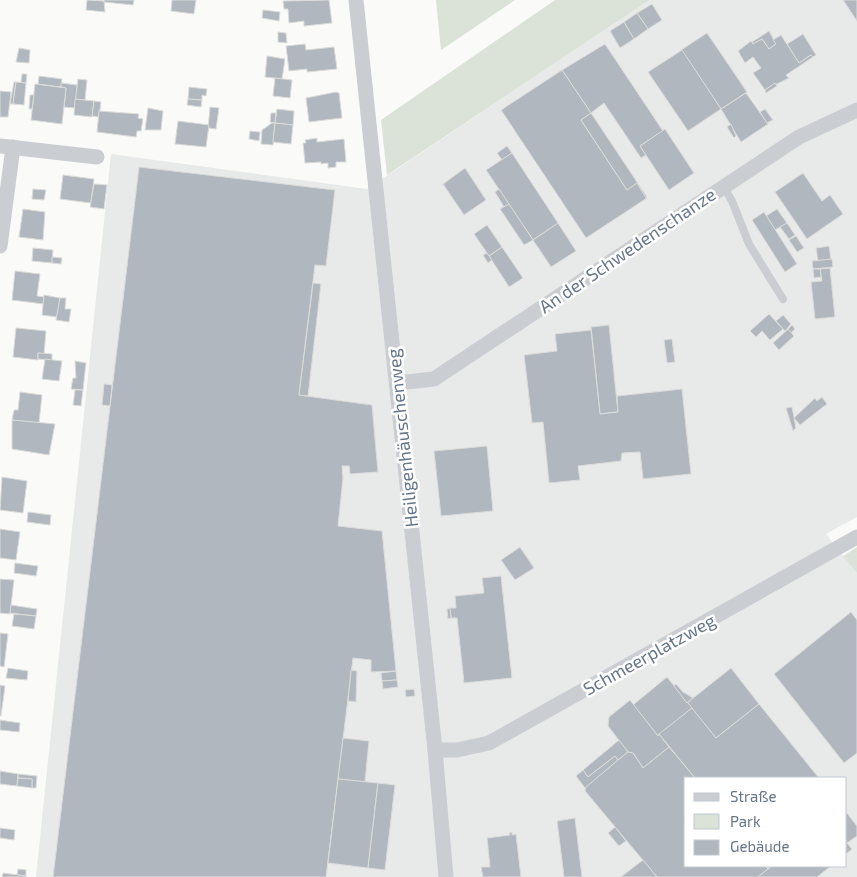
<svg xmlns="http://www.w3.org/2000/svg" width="857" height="877" font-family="'Exo 2',sans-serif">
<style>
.built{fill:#e8e9e9;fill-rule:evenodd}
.green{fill:#dbe2d8}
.building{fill:#b0b7bf;stroke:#dcdcda}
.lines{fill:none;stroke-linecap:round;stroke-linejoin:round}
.lane{stroke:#cacdd1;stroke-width:8}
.street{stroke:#cacdd1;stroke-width:15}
.labels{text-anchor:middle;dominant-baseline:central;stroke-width:5;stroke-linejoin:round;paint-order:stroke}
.street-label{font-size:18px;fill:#67778b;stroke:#fff}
</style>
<rect width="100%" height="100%" fill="#fafaf8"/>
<path class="built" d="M650 0H857V517L826 534 857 573V877H36L111 154 367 189ZM686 778H846V866H686Z"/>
<g class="green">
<polygon points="436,0 515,0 441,50"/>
<polygon points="555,0 650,0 387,175 381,120"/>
<polygon points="857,547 857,573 843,556"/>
</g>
<g class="building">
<polygon points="87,0 104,1 105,12 86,10"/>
<polygon points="134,0 133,5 104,2 104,0"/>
<polygon points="172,0 196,0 194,14 171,11"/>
<polygon points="329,0 332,23 304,26 304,21 289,23 288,9 284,9 283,1"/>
<polygon points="843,0 857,0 857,21"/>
<polygon points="652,4 662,20 648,29 637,13"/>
<polygon points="263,10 280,12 279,21 262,18"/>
<polygon points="637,13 648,29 634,39 624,22"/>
<polygon points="624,22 634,39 620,48 610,31"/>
<polygon points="769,31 776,44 769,49 762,39 753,44 752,42"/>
<polygon points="278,32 286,33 287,43 278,42"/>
<polygon points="707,33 747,92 721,109 681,50"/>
<polygon points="803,34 816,55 813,57 811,55 799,63 787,44"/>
<polygon points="781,35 799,63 811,55 813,57 786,75 789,78 765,90 753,73 761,68 753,57 745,63 738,51 751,41 753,44 762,39 769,49 776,44 773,40"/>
<polygon points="305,44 306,50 334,47 337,69 307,72 307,69 289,71 286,46"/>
<polygon points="605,44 663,131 640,146 646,155 641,158 604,103 591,113 562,70"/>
<polygon points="19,48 30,50 29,63 16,62"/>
<polygon points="682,50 721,109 688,131 648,72"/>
<polygon points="267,56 285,59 282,79 265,77"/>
<polygon points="562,70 591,113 581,120 627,190 637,183 647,198 586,238 501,110"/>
<polygon points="22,74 27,74 26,83 21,82"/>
<polygon points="39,76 62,79 61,87 38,84"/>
<polygon points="275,78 292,80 290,98 273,96"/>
<polygon points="78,79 87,80 85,100 75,99"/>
<polygon points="14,82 16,82 13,104 10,104"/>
<polygon points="16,82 26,83 24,105 13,104"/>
<polygon points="61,83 77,85 75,108 64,107 66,88 61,87"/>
<polygon points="775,83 777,86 766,93 765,90"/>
<polygon points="35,84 66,88 62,124 31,120"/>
<polygon points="189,87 207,89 206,96 202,95 202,100 188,99"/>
<polygon points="0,91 11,92 8,117 0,117"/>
<polygon points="336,92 339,93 342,118 309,122 306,98"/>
<polygon points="746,93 768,124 741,142 721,109"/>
<polygon points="30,95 34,95 32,109 29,109"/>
<polygon points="75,99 94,101 92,117 74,115"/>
<polygon points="188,99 202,100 201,107 187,105"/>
<polygon points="94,101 101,102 99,117 92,116"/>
<polygon points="210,107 219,108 216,129 208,128"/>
<polygon points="148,108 163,111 161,130 145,130"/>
<polygon points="277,109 294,111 293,125 275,123"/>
<polygon points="765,109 773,120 767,123 760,112"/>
<polygon points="99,111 139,114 138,118 143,119 141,131 137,131 136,137 97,132"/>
<polygon points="271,113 276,113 275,123 270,122"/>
<polygon points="591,113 647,197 646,198 637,183 627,190 581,120"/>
<polygon points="178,121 209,125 206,147 175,144"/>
<polygon points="272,123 275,123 273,145 261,144 262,130"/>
<polygon points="275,123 293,125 291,144 273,142"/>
<polygon points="731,124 736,136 734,138 727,127"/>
<polygon points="665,129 694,173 669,190 640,146"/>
<polygon points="250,131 260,132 259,141 249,139"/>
<polygon points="317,138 317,142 344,139 346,162 336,162 336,167 328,168 328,163 321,164 321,162 305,163 303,143 306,143 305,140"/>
<polygon points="507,146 512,153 502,160 497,153"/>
<polygon points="512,153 558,223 533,240 486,170"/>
<polygon points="139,167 335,190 326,266 315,265 299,395 372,405 378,472 350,474 349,466 342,466 343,478 338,526 382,531 396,671 371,672 371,660 353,658 326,877 53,877"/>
<polygon points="465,168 486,200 464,215 443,184"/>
<polygon points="803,173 822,201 830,195 843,214 807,239 775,192"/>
<polygon points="63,175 94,179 91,203 60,199"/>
<polygon points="94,184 107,185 104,209 90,207"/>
<polygon points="33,189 46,190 44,200 32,199"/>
<polygon points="499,189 509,204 504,207 495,192"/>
<polygon points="509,204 533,240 524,245 500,209"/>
<polygon points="23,209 45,212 43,240 19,237"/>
<polygon points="777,209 787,223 775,230 766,216"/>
<polygon points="764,212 797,264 785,272 752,220"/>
<polygon points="558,223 576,251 551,267 533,240"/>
<polygon points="787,223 795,235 789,239 780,227"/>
<polygon points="487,225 502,247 489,256 474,234"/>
<polygon points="796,236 804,248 797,252 789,240"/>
<polygon points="829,246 831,259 818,261 816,248"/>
<polygon points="502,247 523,278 509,287 489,256"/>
<polygon points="33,248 53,250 52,263 32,261"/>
<polygon points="487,253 492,260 488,263 483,255"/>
<polygon points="52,257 62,258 61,264 52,263"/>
<polygon points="832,259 833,267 813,269 812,261"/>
<polygon points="830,268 835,317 815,319 811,282 822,281 820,269"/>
<polygon points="813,269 820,269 821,277 814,278"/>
<polygon points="15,271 40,274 37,296 44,297 43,304 12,300"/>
<polygon points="313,283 321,284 308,396 299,395"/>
<polygon points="44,295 60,298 57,317 42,315"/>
<polygon points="60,298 66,298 65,309 71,309 69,322 56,320"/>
<polygon points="769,314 783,329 770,340 762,331 756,337 750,331"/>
<polygon points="783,315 791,324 785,331 776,321"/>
<polygon points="609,325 618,412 600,414 591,327"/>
<polygon points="792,325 795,329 791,333 788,329"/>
<polygon points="16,328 46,331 44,354 38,353 38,360 13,357"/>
<polygon points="788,329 794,336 779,350 773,343"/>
<polygon points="591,330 600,414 618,412 617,396 682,389 691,474 643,479 640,452 622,453 621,461 578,466 580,480 549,483 543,422 532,423 524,355 557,351 555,334"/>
<polygon points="672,339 675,362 667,363 664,340"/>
<polygon points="38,353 52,354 52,360 38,359"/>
<polygon points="45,359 62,361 59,381 42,379"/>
<polygon points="75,361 86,363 83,390 71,389 73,378 76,378"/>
<polygon points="104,384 112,385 110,406 102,405"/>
<polygon points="75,390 83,390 81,406 73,405"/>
<polygon points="20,392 42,395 39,423 12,420 14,410 18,410"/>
<polygon points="822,397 827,404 800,425 794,418 815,398 817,401"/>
<polygon points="792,407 796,428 793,431 786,408"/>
<polygon points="12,420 55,424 49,455 12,449"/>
<polygon points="487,446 493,511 441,516 434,451"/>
<polygon points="2,477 27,481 23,513 0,510"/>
<polygon points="28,512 51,515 50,525 27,522"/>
<polygon points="0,529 20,532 16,560 0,558"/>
<polygon points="520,547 534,568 515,580 501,560"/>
<polygon points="15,563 38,566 36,576 14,573"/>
<polygon points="501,576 512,678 464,683 457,618 451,618 450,608 456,608 455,596 484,593 482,578"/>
<polygon points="0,579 14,580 10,614 0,613"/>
<polygon points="11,605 37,609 36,616 10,613"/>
<polygon points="450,608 451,618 448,619 447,609"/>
<polygon points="851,612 857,620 857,753 844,763 774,674"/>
<polygon points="14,614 36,616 34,629 12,626"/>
<polygon points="0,633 8,634 4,667 0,666"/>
<polygon points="8,668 28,671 27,680 6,678"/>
<polygon points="731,668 759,704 716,738 687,703"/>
<polygon points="351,670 357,671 356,702 348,701"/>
<polygon points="396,671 397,680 382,681 381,673"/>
<polygon points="667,677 692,708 658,736 633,705"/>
<polygon points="397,680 398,687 383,689 382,681"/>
<polygon points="676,684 683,692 693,698 687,703 674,686"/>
<polygon points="0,685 5,686 1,716 0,716"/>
<polygon points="414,689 415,696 406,697 405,690"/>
<polygon points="630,700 658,736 659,734 669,747 643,768 633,753 628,752 608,726 609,717"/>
<polygon points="759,704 819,778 695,778 659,734 692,708 716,738"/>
<polygon points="0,720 20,723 19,732 0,730"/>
<polygon points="343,738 369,741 365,782 338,779"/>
<polygon points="619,740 628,752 618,760 615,756 588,777 583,770"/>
<polygon points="669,747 695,778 686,778 686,866 765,866 768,869 758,877 657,877 585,791 586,786 628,752 633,753 643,768"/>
<polygon points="615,756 618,760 585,788 576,776 583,770 588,777"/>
<polygon points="0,771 18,774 17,786 0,784"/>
<polygon points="18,774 37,776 36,788 32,788 32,779 18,778"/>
<polygon points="18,778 32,779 32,788 17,786"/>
<polygon points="338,779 378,783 368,868 328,863"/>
<polygon points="378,783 395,785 385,870 368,868"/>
<polygon points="846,812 857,826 857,836 847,843 852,849 846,854"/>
<polygon points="575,818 582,877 564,877 557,821"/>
<polygon points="615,827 626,841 619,846 608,833"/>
<polygon points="0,828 15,830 14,840 0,838"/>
<polygon points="512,832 512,835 516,834 521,877 483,877 481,867 490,867 487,838 510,835 509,833"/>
<polygon points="643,860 657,877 622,877 622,876"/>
<polygon points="772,866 831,866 817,877 758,877"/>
<polygon points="18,869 26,870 26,876 17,875"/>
<polygon points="3,873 26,876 26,877 2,877"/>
</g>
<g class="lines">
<polyline class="lane" points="723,186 732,201 749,244 783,299"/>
<g class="street">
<polyline points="356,0 435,750 446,877"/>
<polyline points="0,146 97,157"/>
<polyline points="0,246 13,147"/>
<polyline points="397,383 434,379 799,137 857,110"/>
<polyline points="435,750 457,750 489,743 857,537"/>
</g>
</g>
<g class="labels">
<g class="street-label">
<text transform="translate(627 250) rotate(-34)">An der Schwedenschanze</text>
<text transform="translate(402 438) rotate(-96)">Heiligenhäuschenweg</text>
<text transform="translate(649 654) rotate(-29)">Schmeerplatzweg</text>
</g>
</g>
<rect x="684" y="777" width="162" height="90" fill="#ffffff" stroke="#c2c9d1"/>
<rect x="694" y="793" width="25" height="8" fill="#cacdd1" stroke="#c2c9d1"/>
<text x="730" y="802" font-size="15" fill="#67778b">Straße</text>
<rect x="694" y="814" width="25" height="15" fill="#dbe2d8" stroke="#c2c9d1"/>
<text x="730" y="827" font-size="15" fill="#67778b">Park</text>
<rect x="694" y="840" width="25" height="15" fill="#b0b7bf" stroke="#c2c9d1"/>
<text x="730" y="852" font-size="15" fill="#67778b">Gebäude</text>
</svg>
